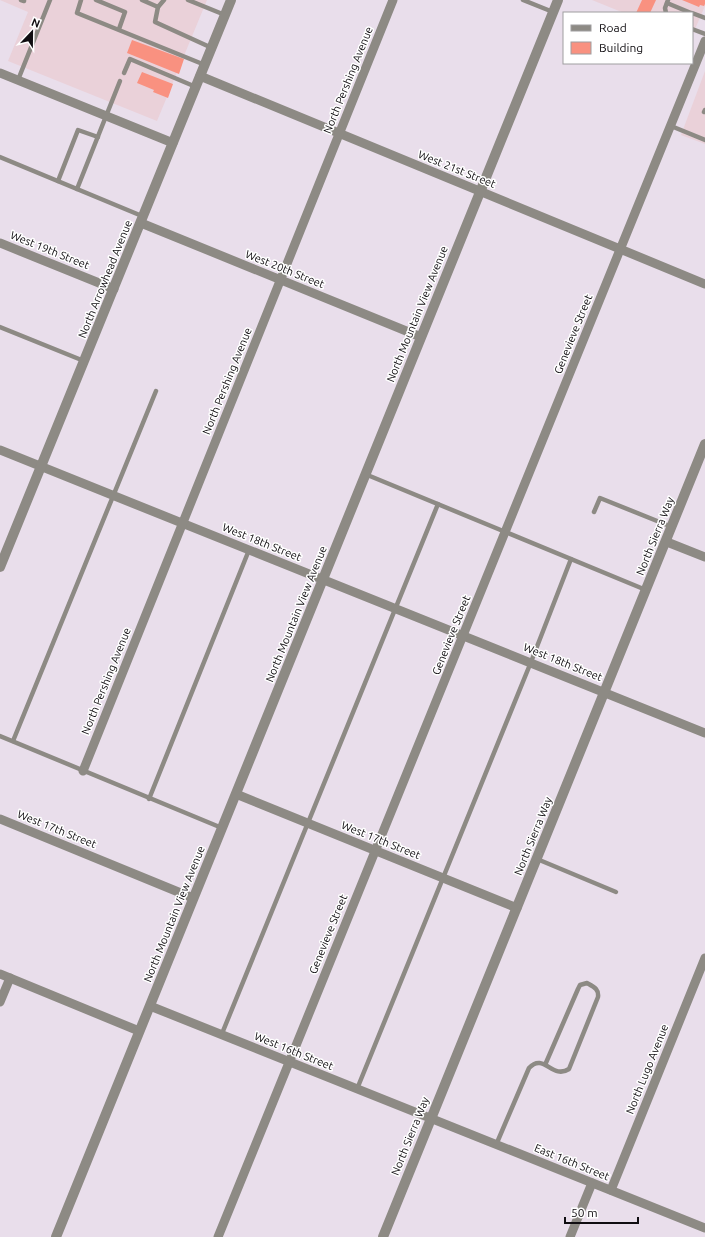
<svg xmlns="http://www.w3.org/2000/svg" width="705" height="1237" font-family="Ubuntu,sans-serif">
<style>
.commercial{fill:#ead1d9}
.building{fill:#f99180}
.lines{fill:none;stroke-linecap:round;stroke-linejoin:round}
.service{stroke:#8d8a84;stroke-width:4.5}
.minor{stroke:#8d8a84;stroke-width:9}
.tertiary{stroke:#8d8a84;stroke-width:10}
.labels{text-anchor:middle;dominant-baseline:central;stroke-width:3;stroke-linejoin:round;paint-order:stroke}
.street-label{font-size:11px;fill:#100d11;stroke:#fff}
</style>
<rect width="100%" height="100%" fill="#e9deeb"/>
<g class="commercial">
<polygon points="0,0 207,0 157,121 8,61 28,12"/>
<polygon points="592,0 705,0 705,6 692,36 692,13 624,13"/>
<polygon points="705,71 705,144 681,135"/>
</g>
<g class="building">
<polygon points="642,0 656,0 650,13 636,13"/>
<polygon points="682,0 705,0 705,4 704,6 700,5 699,7"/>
<polygon points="132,40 184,59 179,74 127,53"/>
<polygon points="142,72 173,84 168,98 153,92 154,90 137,83"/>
</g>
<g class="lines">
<g class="service">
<polyline points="21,0 24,1"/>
<polyline points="81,0 77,13 205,65"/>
<polyline points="96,0 125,12 119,29"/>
<polyline points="142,0 158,7 164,0"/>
<polyline points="188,0 225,15"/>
<polyline points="523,0 553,12"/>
<polyline points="667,3 691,13"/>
<polyline points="158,7 155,22 212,48"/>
<polyline points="666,13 665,8 668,0"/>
<polyline points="692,13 705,18"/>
<polyline points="692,29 705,34"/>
<polyline points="124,73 130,59 196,87"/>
<polyline points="18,80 50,0"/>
<polyline points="704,112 705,110"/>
<polyline points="671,126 705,140"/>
<polyline points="0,157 142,216"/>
<polyline points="58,181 78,130 98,137"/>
<polyline points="77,189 120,81"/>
<polyline points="0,327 84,361"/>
<polyline points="365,474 646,590"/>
<polyline points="594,512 600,498 672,527"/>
<polyline points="0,736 222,828"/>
<polyline points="13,741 156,391"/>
<polyline points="149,799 249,550"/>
<polyline points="537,859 616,892"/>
<polyline points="221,1036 438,504"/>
<polyline points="357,1089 531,662 571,559"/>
<path d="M496 1145 529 1068C544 1052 552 1080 569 1069L598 997C599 989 594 987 587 983L580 985 578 989 545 1065"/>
</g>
<g class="minor">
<polyline points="0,73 173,143"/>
<polyline points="200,76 705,284"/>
<polyline points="141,223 421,337"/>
<polyline points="0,243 114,289"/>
<polyline points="0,450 705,733"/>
<polyline points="667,542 705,557"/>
<polyline points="83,771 393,0"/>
<polyline points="236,794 517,908"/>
<polyline points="0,819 193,898"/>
<polyline points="0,974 139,1031"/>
<polyline points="0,1002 10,978"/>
<polyline points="150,1006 705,1228"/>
<polyline points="611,1190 705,958"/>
<path d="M218 1237C380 838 543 440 705 41"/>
<polyline points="570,1237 592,1183"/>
</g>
<g class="tertiary">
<polyline points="0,567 231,0"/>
<polyline points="56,1237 558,0"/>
<path d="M383 1237C488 972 600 709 705 444"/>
</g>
</g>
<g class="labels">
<g class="street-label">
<text transform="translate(348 80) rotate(-68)">North Pershing Avenue</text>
<text transform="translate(457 169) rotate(22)">West 21st Street</text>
<text transform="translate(50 250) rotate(22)">West 19th Street</text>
<text transform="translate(285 269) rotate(22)">West 20th Street</text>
<text transform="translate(105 279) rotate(-68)">North Arrowhead Avenue</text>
<text transform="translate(417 314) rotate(-68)">North Mountain View Avenue</text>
<text transform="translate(573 334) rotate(-68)">Genevieve Street</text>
<text transform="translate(227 381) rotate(-68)">North Pershing Avenue</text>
<text transform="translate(655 536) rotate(-68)">North Sierra Way</text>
<text transform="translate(262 542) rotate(22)">West 18th Street</text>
<text transform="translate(296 614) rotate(-68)">North Mountain View Avenue</text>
<text transform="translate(451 635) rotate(-68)">Genevieve Street</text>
<text transform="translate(563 662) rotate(22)">West 18th Street</text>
<text transform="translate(106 681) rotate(-68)">North Pershing Avenue</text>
<text transform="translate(57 829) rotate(22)">West 17th Street</text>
<text transform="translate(533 836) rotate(-68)">North Sierra Way</text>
<text transform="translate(381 840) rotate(22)">West 17th Street</text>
<text transform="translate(174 914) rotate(-68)">North Mountain View Avenue</text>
<text transform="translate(328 934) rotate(-68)">Genevieve Street</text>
<text transform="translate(294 1051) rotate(22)">West 16th Street</text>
<text transform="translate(647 1069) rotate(-68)">North Lugo Avenue</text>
<text transform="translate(410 1136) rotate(-68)">North Sierra Way</text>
<text transform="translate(572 1162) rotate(22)">East 16th Street</text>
</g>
</g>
<rect x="563" y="12" width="130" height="52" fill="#ffffff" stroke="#9f9ea0"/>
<rect x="571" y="25" width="20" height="6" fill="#8d8a84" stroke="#9f9ea0"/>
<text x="599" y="32" font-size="12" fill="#100d11">Road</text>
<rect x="571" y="42" width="20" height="12" fill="#f99180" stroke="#9f9ea0"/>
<text x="599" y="52" font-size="12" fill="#100d11">Building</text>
<g transform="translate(32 32) rotate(22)" stroke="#ffffff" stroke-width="3" paint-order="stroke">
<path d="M0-3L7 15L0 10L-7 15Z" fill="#100d11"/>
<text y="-6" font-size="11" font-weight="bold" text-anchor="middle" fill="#100d11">N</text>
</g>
<path d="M565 1217v6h73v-6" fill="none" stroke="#100d11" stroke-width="2"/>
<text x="571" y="1217" font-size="12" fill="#100d11" stroke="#ffffff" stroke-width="3" paint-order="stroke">50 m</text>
</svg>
